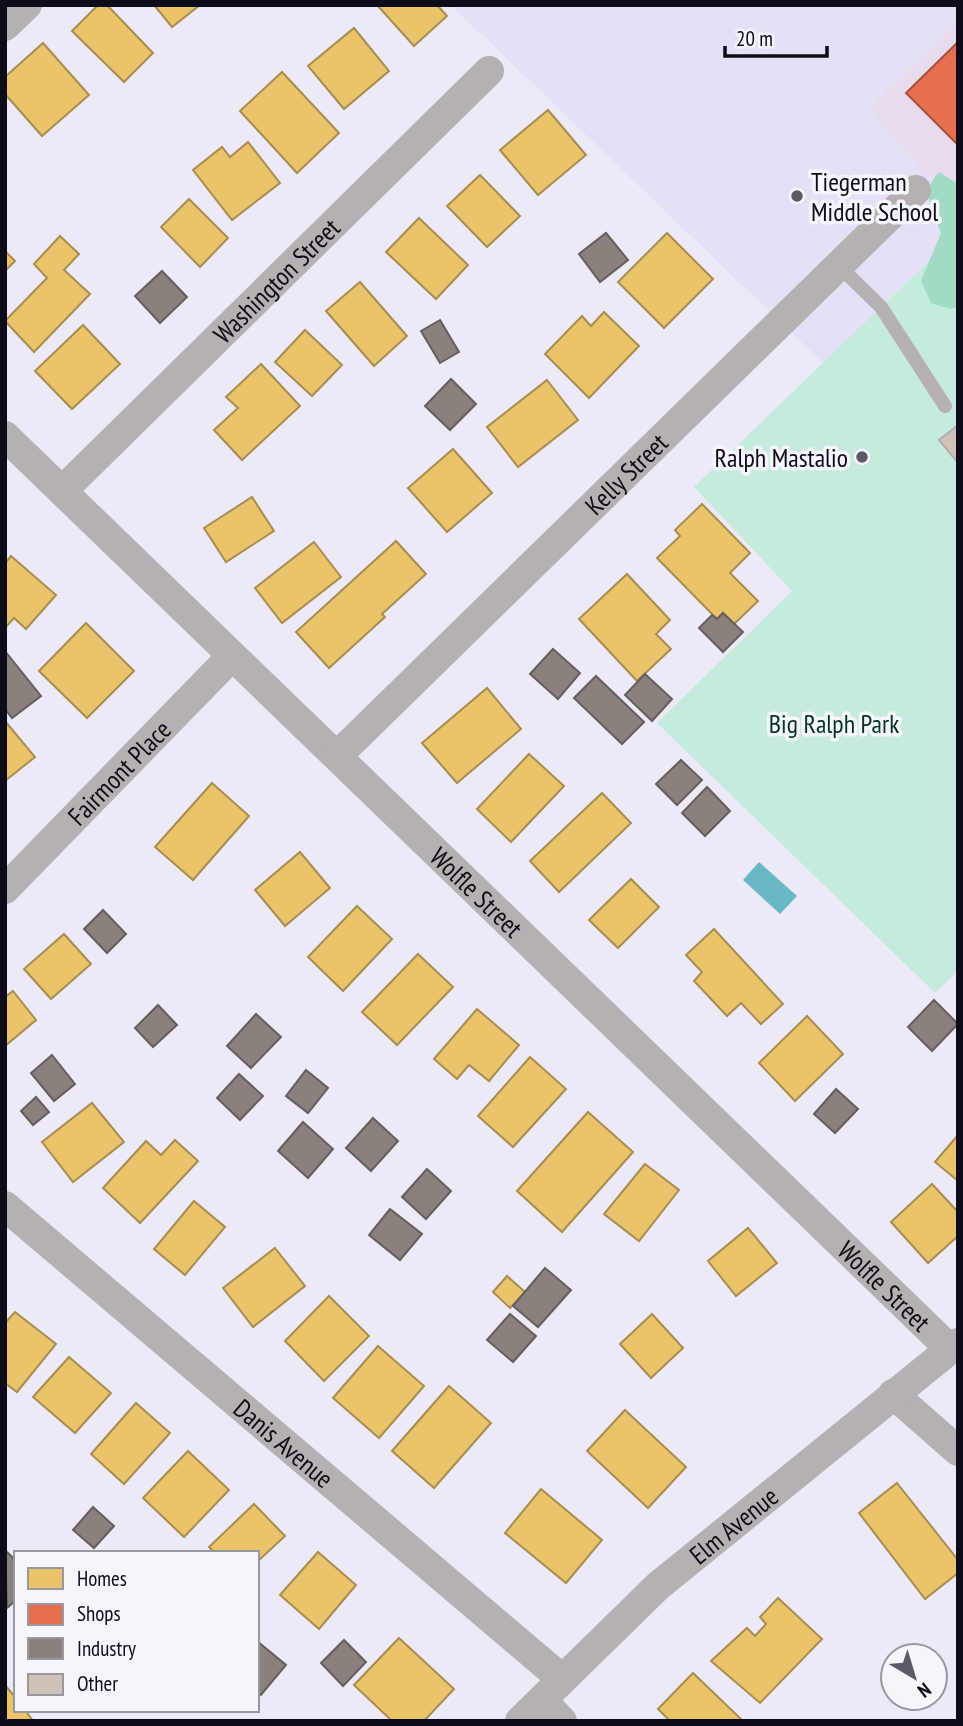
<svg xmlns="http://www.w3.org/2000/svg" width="963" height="1726" font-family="'PT Sans Narrow',sans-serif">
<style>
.commercial{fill:#e7dceb}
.built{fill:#e3e0f8}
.green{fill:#c6ebdd}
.forest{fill:#a1dbc4}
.water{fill:#6ab7c6}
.homes{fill:#e9c46a;stroke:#a78d51;stroke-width:2}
.shops{fill:#e76f51;stroke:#a65140;stroke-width:2}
.industry{fill:#8a817c;stroke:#655e5e;stroke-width:2}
.building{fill:#cfc2b8;stroke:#b3aeae;stroke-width:2}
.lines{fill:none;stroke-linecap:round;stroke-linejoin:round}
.service{stroke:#b6b0b2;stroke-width:14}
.minor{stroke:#b6b0b2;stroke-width:30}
.poi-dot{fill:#5c5a66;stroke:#f5f5fc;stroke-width:2.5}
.labels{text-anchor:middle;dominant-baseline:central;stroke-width:7;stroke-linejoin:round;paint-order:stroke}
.poi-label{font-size:26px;fill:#0e0c18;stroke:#f5f5fc;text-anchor:start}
.street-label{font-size:26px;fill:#0e0c18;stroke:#f5f5fc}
.park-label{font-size:26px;fill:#043522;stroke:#f5f5fc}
</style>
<rect width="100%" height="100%" fill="#eceaf6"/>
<polygon class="commercial" points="958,21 958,184 939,172 931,180 868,109"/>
<polygon class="built" points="451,5 958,5 958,21 868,109 958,211 958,233 823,363"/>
<polygon class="green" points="958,233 958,971 935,993 657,723 792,591 694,487"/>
<path class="forest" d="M939 172 958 184V307L950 309 931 303 921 281 941 233C933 209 919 193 939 172Z"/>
<polygon class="water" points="759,862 797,896 780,914 743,880"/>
<g class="homes">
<polygon points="98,5 107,5 153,53 124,82 72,31"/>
<polygon points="154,5 200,5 172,27"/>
<polygon points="377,5 437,5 447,16 414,46"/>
<polygon points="354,28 389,71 344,109 308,66"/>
<polygon points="43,43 89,95 42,136 5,94 5,77"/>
<polygon points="282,72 339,133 297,173 240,111"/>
<polygon points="548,110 586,155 538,195 500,150"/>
<polygon points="248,142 280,183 232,220 193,170 222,147 230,157"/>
<polygon points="480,175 520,216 487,247 447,206"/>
<polygon points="189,199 228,238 200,267 161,227"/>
<polygon points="419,218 468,265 436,299 386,252"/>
<polygon points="667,233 713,279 664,328 618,282"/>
<polygon points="60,236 79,254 64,270 90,294 34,352 5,321 47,278 34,264"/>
<polygon points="5,251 15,261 5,271"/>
<polygon points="360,282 407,336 374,366 326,311"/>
<polygon points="604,312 639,346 589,398 545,354 582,316 591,326"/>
<polygon points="83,325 120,364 72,409 35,371"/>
<polygon points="305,330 342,365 312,396 275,362"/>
<polygon points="261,364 300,406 242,460 214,430 238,408 226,397"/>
<polygon points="547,380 578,420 518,467 487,427"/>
<polygon points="453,449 492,493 447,532 408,488"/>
<polygon points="252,497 274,531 226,562 204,528"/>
<polygon points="702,504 750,553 730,573 758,601 734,624 723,613 717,619 657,558 680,536 675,530"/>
<polygon points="396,541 426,574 382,614 385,617 329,668 296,632"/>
<polygon points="314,542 341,577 282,623 255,588"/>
<polygon points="11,556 56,595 26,629 14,618 5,628 5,563"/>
<polygon points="627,574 670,620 656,634 671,649 637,681 579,619"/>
<polygon points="86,623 134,671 87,718 39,671"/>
<polygon points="487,688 521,729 457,783 422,743"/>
<polygon points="5,721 35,757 5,781"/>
<polygon points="529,754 564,786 511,842 477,809"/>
<polygon points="212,783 249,816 193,880 155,847"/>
<polygon points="602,793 631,823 559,892 530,861"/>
<polygon points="300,852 330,888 285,926 255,890"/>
<polygon points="631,879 659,907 618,948 589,920"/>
<polygon points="357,906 392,939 343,991 308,957"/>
<polygon points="714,929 783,1004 761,1024 741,1003 727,1016 694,981 702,972 686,955"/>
<polygon points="64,934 91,964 51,999 24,969"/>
<polygon points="418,954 453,987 397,1045 362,1012"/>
<polygon points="13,991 36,1020 5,1046 5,997"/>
<polygon points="477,1009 519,1045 489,1081 469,1065 457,1079 434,1059"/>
<polygon points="807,1016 843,1054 795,1101 759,1063"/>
<polygon points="530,1057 566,1089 513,1147 478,1116"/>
<polygon points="92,1103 124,1142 73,1182 42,1142"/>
<polygon points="588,1112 633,1152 562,1232 517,1191"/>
<polygon points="958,1135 958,1181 935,1162"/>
<polygon points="175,1140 198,1161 140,1223 103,1188 146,1141 161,1155"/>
<polygon points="645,1164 679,1190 639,1241 604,1214"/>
<polygon points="932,1184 958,1212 958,1236 928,1263 891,1222"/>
<polygon points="194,1201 225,1227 185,1275 154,1249"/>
<polygon points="748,1228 777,1263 736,1296 708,1261"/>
<polygon points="275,1248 305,1286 253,1327 223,1288"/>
<polygon points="507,1276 525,1292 510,1308 493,1292"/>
<polygon points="329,1296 369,1336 324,1381 285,1341"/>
<polygon points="15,1312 56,1344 17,1392 5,1383 5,1323"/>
<polygon points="652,1314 683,1348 651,1378 620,1344"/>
<polygon points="378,1346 424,1386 379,1438 333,1398"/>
<polygon points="69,1357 111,1393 75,1433 33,1397"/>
<polygon points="449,1386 491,1423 434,1488 392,1451"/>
<polygon points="136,1403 170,1433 124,1484 91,1454"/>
<polygon points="625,1410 686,1467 648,1508 587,1451"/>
<polygon points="188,1451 229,1490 184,1537 143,1498"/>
<polygon points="897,1483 958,1560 958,1573 925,1599 859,1513"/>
<polygon points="541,1489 602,1540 566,1583 505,1533"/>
<polygon points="254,1504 285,1536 257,1562 257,1553 215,1553 209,1547"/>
<polygon points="318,1552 356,1585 319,1629 280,1595"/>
<polygon points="778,1598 822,1639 760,1703 711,1661 747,1628 755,1636 766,1624 760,1617"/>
<polygon points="399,1638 454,1689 424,1721 392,1721 354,1685"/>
<polygon points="693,1673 743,1721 670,1721 658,1709"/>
<polygon points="5,1685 16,1698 16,1710 25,1710 33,1721 5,1721"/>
</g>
<polygon class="shops" points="958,42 958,145 906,93"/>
<g class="industry">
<polygon points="606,233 628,260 600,282 579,254"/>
<polygon points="162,271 187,297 160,323 135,296"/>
<polygon points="440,320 459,352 440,363 421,331"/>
<polygon points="451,379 476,404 450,430 425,406"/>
<polygon points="723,613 743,632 723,652 699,628 712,615 717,619"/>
<polygon points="553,649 580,673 558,699 530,674"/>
<polygon points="5,651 41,696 12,718 5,709"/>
<polygon points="645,674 672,699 652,721 625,695"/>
<polygon points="596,676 644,722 622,744 574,698"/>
<polygon points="681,760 702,780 677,805 656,784"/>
<polygon points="707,787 730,811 705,836 682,813"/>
<polygon points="103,910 126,934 107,953 84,929"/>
<polygon points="934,1000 958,1024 932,1051 908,1027"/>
<polygon points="158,1005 177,1025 153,1047 135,1028"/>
<polygon points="256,1014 281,1037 251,1068 227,1046"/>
<polygon points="52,1055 75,1084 54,1101 31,1073"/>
<polygon points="306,1070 328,1088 308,1113 286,1096"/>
<polygon points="239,1074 263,1096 240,1120 217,1098"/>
<polygon points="836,1089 858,1109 835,1133 814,1114"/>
<polygon points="36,1097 49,1112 33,1125 21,1111"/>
<polygon points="373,1118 398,1141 371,1171 346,1148"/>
<polygon points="303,1122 333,1149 308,1178 278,1151"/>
<polygon points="427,1169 451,1191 426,1219 402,1197"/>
<polygon points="390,1209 422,1234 400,1260 369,1235"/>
<polygon points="545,1268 571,1290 538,1327 513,1306"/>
<polygon points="510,1314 536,1336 513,1362 487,1340"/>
<polygon points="93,1507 114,1526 94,1548 73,1530"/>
<polygon points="5,1550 16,1561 16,1600 7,1608"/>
<polygon points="344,1640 366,1662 343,1686 321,1663"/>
<polygon points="257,1641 286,1665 261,1695 257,1692"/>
</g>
<polygon class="building" points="958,425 958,463 939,440"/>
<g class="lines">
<polyline class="service" points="838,265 881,307 945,406"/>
<g class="minor">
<polyline points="5,26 27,5"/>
<path id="s1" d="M5 436 950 1349"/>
<path id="s2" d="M63 490 489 71"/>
<path id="s3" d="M337 756 916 190"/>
<path id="s4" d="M5 889 232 656"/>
<path id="s5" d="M5 1206 562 1679"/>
<polyline points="893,1394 958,1451"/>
<polyline points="542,1700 562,1721"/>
<path id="s6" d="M520 1721 658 1586 958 1343"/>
</g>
</g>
<g class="poi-dot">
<circle cx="797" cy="196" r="7"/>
<circle cx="862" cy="457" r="7"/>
</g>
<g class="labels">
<g class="poi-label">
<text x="811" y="181">Tiegerman<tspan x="811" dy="30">Middle School</tspan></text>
<text x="848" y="457" text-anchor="end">Ralph Mastalio</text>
</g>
<g class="street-label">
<text stroke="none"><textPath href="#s2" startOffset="299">Washington Street</textPath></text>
<text stroke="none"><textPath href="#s3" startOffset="404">Kelly Street</textPath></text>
<text stroke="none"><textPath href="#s4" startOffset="163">Fairmont Place</textPath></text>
<text stroke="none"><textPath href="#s1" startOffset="656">Wolfle Street</textPath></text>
<text stroke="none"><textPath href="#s1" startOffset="1223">Wolfle Street</textPath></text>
<text stroke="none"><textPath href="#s5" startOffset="366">Danis Avenue</textPath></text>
<text stroke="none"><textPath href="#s6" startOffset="290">Elm Avenue</textPath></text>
</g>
<g class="park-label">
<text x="834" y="723">Big Ralph Park</text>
</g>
</g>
<rect width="963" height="1726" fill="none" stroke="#0e0c18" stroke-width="14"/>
<rect x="14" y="1551" width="245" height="161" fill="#f5f5fc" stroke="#9998a1" stroke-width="2"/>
<rect x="28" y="1568" width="35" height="21" fill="#e9c46a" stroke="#9998a1" stroke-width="2"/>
<text x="77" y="1586" font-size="21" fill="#0e0c18">Homes</text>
<rect x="28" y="1604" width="35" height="21" fill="#e76f51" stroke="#9998a1" stroke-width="2"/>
<text x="77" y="1621" font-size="21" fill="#0e0c18">Shops</text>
<rect x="28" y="1638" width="35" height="21" fill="#8a817c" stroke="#9998a1" stroke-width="2"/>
<text x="77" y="1656" font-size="21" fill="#0e0c18">Industry</text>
<rect x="28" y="1674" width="35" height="21" fill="#cfc2b8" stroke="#9998a1" stroke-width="2"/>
<text x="77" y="1691" font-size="21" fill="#0e0c18">Other</text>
<g transform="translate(914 1677) rotate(142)"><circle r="33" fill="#f5f5fc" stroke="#9998a1" stroke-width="2"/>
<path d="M0-5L12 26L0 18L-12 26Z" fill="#5c5a66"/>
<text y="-10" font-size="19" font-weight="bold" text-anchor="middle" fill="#0e0c18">N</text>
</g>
<path d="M725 46v10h102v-10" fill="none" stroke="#0e0c18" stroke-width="3.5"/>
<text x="736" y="46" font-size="21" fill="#0e0c18" stroke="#f5f5fc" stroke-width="5" paint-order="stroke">20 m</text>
</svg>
